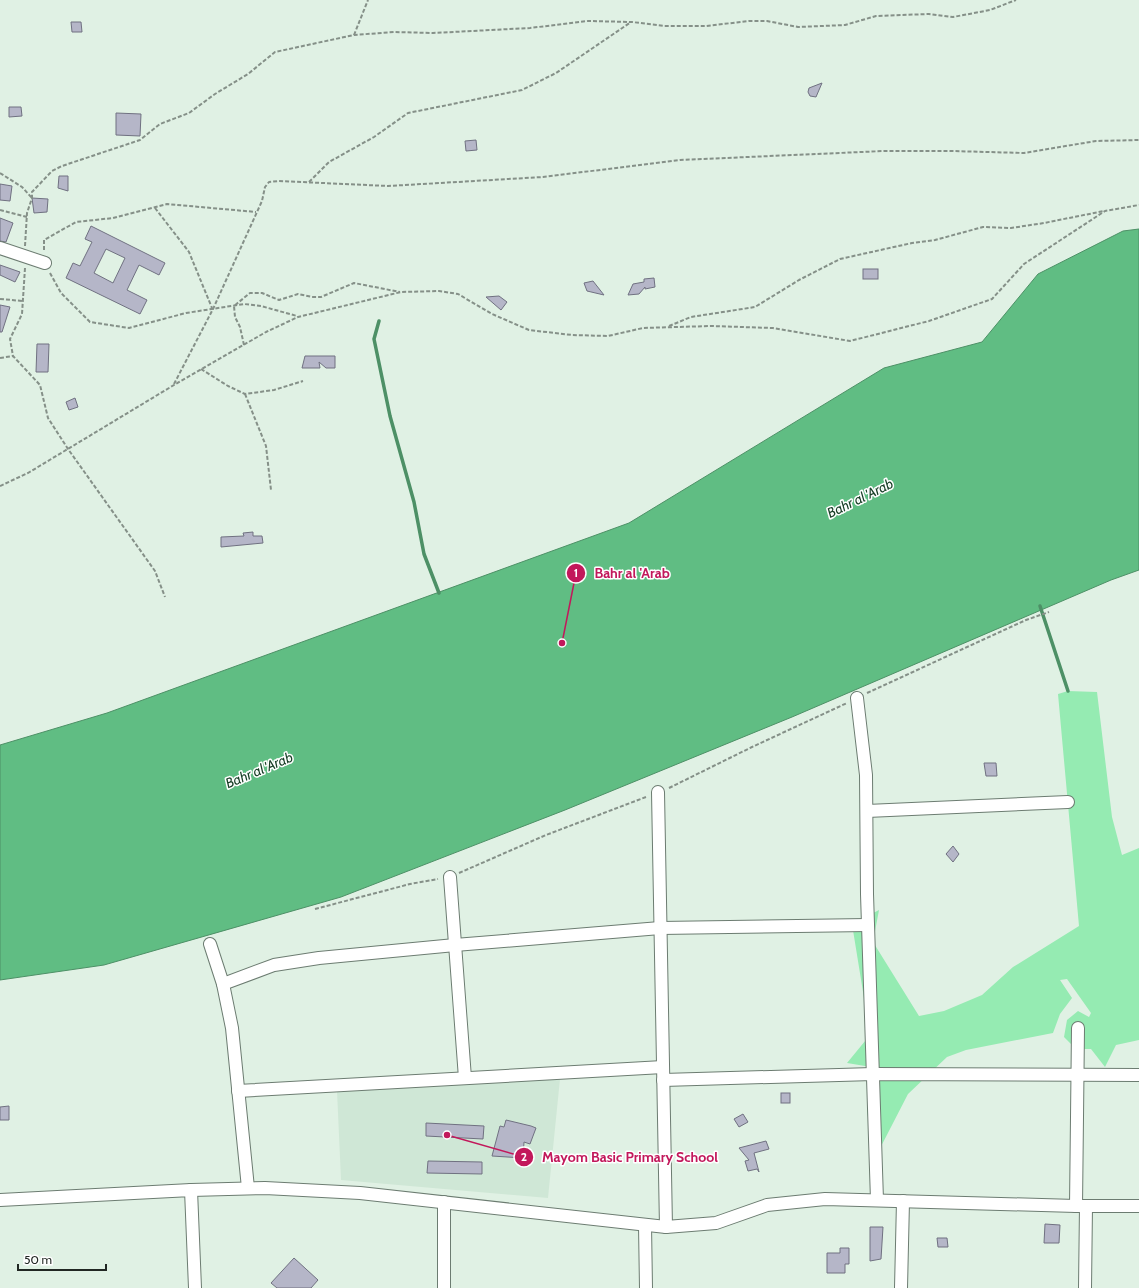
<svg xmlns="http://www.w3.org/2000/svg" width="1139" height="1288" font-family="Cabin,sans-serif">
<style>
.built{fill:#cfe7d6}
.green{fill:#95ebb2}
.water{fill:#60bd83;stroke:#4d9066}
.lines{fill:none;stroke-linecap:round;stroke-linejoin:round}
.stream{stroke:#4d9066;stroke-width:3.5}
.building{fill:#b5b6c8;stroke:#707181;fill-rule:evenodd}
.minor-casing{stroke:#6c7c71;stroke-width:14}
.path{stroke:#859088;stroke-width:2;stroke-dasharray:4 2;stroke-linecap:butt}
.minor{stroke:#fff;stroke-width:12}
.labels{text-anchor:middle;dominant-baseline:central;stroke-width:3;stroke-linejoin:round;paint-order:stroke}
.water-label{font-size:14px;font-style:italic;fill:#194028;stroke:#fff}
.leader{fill:none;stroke:#c2185b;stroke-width:1.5}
.callout-dot{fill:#c2185b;stroke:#fff;stroke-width:1.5}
.mark-label{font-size:12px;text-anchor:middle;font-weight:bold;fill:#fff}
.callout-label{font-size:14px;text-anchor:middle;font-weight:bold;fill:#c2185b;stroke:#fff;stroke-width:3;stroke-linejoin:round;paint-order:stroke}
</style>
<rect width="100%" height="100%" fill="#e0f1e4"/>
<polygon class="built" points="560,1079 548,1198 341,1180 337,1091"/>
<polygon class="green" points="1068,691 1097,692 1112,817 1122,855 1139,848 1139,1040 1116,1045 1105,1067 1091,1049 1076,1049 1064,1037 1067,1020 1078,1011 1089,1017 1091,1013 1067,979 1060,980 1072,998 1060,1014 1053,1033 966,1050 947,1057 908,1094 874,1160 867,1110 871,1067 847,1063 870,1035 852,924 879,910 873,942 919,1016 944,1011 982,995 1013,967 1079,926 1058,694"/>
<polygon class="water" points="1139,229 1139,570 1111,580 792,717 565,810 341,897 104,965 0,980 0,745 107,713 629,523 884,368 982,342 1038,274 1123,231"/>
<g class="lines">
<g class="stream">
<polyline points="379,321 374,339 390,416 414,502 424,554 439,593"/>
<polyline points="1040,606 1068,691"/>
</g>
</g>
<g class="building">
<polygon points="71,22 81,22 82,32 72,32"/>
<polygon points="822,83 816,97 810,96 808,92 809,88"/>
<polygon points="9,107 21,107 22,116 9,117"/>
<polygon points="116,113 141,114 140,136 116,135"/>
<polygon points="476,140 477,150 466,151 465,141"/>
<polygon points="59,176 68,176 68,191 58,188"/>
<polygon points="0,184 12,186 10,201 0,200"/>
<polygon points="32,198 48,199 47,212 34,213"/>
<polygon points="0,218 13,223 6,242 0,241"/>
<path d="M91 226 165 263 159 275 139 265 127 290 147 300 140 314 66 278 73 263 80 266 92 242 85 239ZM106 249 125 258 113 283 94 273Z"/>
<polygon points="0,265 20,272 15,282 0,275"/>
<rect x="863" y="269" width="15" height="10"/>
<polygon points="654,278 655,287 645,289 645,287 639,294 628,295 633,284 644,282 644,279"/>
<polygon points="593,281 604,295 587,291 584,283"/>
<polygon points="499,296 507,302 501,310 486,297"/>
<polygon points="0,305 10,307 2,332 0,332"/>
<polygon points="37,344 49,344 48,372 36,372"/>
<polygon points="305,356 335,356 335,368 326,368 319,362 320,368 302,368"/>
<polygon points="75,398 78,407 69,410 66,402"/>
<polygon points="253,532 253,536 262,536 263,543 221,547 221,537 244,536 243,533"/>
<polygon points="984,763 996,763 997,776 986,776"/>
<polygon points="953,846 959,854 953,862 946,854"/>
<rect x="781" y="1093" width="9" height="10"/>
<polygon points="9,1106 9,1120 0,1120 0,1107"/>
<polygon points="743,1114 748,1122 739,1127 734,1119"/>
<polygon points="506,1120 531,1126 536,1128 530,1144 524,1142 523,1158 492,1156 500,1126 504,1127"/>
<polygon points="426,1123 484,1126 483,1139 426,1136"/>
<polygon points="766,1141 769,1149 754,1153 759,1172 757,1169 748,1171 745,1161 749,1160 739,1148"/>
<polygon points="428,1161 482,1162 482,1174 427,1173"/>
<polygon points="1045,1224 1060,1225 1059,1243 1044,1243"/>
<polygon points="870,1227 883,1227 881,1259 870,1261"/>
<polygon points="937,1238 947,1238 948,1247 938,1247"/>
<polygon points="840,1248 849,1248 849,1264 845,1264 845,1273 827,1273 827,1253 840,1253"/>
<polygon points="294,1258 318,1280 311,1288 277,1288 271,1283"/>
</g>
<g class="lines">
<g class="minor-casing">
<g id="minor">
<polyline points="0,248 45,263"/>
<polyline points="857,698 866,775 867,894 877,1200"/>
<polyline points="658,792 666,1227"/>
<polyline points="867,811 1068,802"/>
<polyline points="450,877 465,1078"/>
<polyline points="210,944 223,984 232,1028 248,1188"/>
<polyline points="223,984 274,965 319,958 455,945 660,928 868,925"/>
<polyline points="663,1080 873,1074 1139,1075"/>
<polyline points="238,1091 663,1067"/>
<polyline points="191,1190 265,1188 360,1193 666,1227 716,1223 767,1205 825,1199 1076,1206 1139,1206"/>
<polyline points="0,1200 191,1190 195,1288"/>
<polyline points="444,1202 444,1288"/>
<polyline points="1076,1206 1078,1028"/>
<polyline points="645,1225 646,1288"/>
<polyline points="901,1288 903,1201"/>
<polyline points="1085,1288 1086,1206"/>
</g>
</g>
<g class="path">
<polyline points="354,35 368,0"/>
<polyline points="0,173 22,187 32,198"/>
<polyline points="309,182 329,162 374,137 408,113 522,90 556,73 631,22"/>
<polyline points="155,208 189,252 212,308"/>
<polyline points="0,210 27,217"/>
<polyline points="25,246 27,213 32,198 32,192 52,171 62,166 140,140 160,124 189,113 215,94 248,74 275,52 354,35 394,32 433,33 530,28 588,21 632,22 664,26 706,26 749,21 767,21 798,27 845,25 876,16 929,14 953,17 990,10 1016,0"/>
<polyline points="44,250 44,240 76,222 113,218 167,204 256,212"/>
<polyline points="25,268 22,314 10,339 13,356 40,385 48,418 68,449 155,571 165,597"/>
<polyline points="50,273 61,293 90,322 129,328 186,313 244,304 261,306 297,316"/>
<polyline points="0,299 23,301"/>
<polyline points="669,326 691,317 755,307 799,280 840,259 912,243 935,240 983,227 1011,228 1044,223 1104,211"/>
<polyline points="244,345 240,327 235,317 234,306 250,293 262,293 279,300 298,294 312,297 321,297 354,283 400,292"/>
<polyline points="0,358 13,356"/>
<polyline points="201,369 228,386 245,394 274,390 303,381"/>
<polyline points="174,384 213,309 262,201 265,187 269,182 279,181 388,186 543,177 680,160 884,151 951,151 1024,153 1096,141 1139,140"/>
<polyline points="245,394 266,446 271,490"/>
<polyline points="0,486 28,473 174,385 266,332 298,317 401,292 439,291 458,294 492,314 529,330 572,335 608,336 643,328 711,326 773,328 850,341 929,321 992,299 1024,264 1105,211 1139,205"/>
<polyline points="867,693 1026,620 1049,612"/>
<polyline points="669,788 752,747 847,703"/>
<polyline points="459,873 546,835 646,797"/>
<polyline points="315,909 410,884 438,879"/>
</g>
<use href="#minor" class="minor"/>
</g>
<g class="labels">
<g class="water-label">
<text transform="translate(860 498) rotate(-26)">Bahr al 'Arab</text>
<text transform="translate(259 770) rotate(-23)">Bahr al 'Arab</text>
</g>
</g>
<path class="leader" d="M562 643L576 573M447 1135L524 1157"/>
<g class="callout-dot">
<circle cx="562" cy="643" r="4"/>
<circle cx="447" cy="1135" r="4"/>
<circle cx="576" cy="573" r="10"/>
<circle cx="524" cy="1157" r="10"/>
</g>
<g class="mark-label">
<text x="576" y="577">1</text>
<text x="524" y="1161">2</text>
</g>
<g class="callout-label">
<text x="632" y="578">Bahr al 'Arab</text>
<text x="630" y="1162">Mayom Basic Primary School</text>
</g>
<path d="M18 1264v6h88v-6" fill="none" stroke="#212723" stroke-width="2"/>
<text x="24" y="1264" font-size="12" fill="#212723" stroke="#ffffff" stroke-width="3" paint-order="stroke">50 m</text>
</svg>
